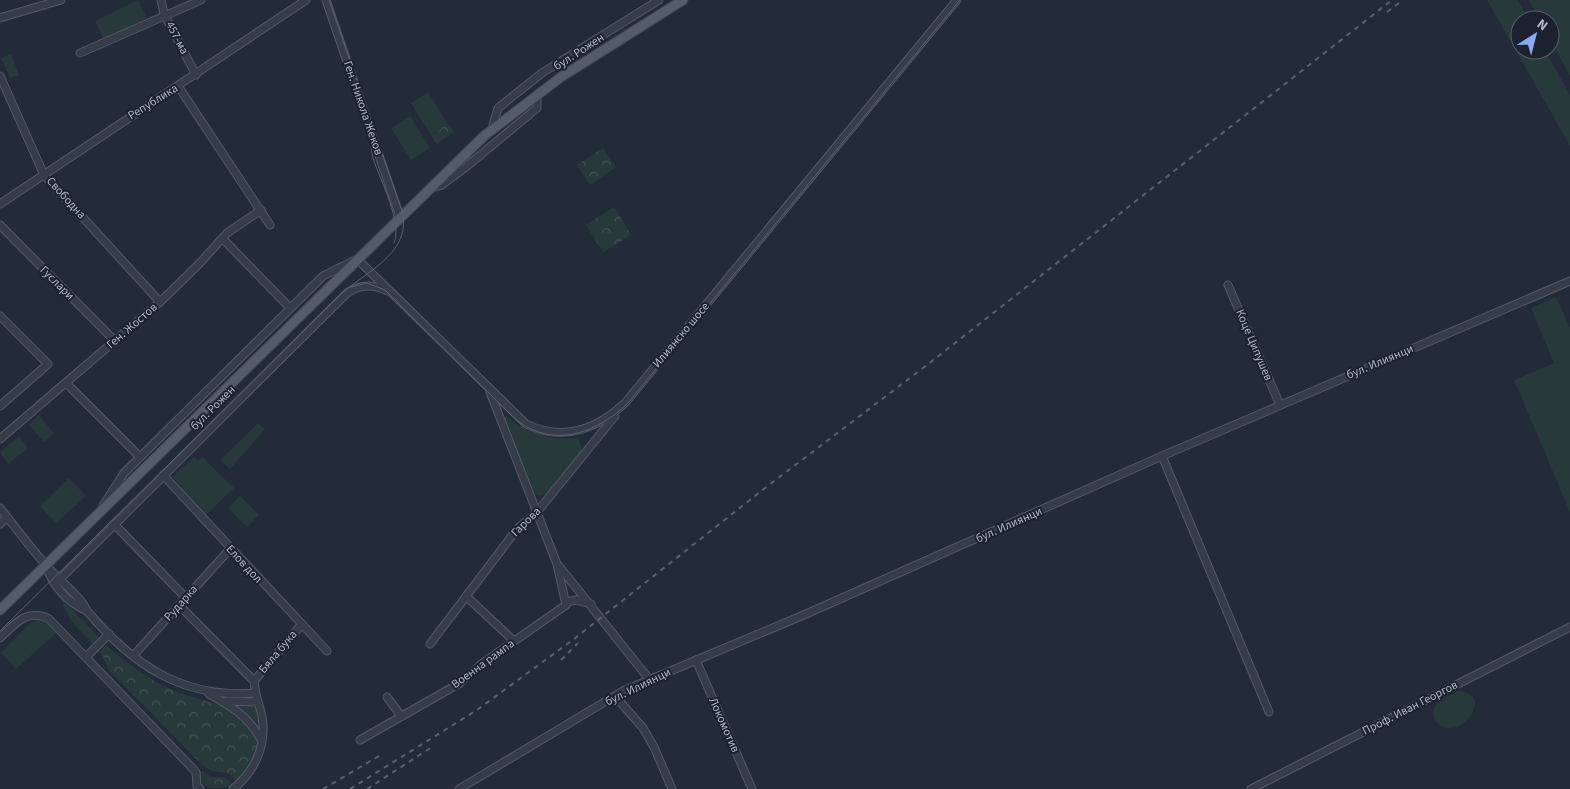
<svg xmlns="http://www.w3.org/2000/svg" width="1570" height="789" font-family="'Source Sans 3',sans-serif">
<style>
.grass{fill:#28393c}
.park{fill:url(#park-crowns)}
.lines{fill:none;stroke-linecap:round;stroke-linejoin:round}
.minor-casing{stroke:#545a67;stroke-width:9}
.major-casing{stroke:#404652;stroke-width:11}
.minor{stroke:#363d49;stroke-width:7}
.major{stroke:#545b69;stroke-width:9}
.tram{stroke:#596070;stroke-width:1}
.rail{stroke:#596070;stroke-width:2;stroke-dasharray:5 5;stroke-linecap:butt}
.labels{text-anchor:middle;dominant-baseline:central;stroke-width:4;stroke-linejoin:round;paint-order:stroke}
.street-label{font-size:12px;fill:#b1b7c5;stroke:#1c222e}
</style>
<defs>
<pattern id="park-crowns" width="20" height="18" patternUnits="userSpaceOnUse" patternTransform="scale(1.25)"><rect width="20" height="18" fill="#28393c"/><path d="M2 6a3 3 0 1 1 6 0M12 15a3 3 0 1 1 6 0" fill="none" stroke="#455357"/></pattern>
</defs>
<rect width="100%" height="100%" fill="#232a38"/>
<g class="grass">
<polygon points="138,0 147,18 104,39 95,21"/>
<polygon points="1487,0 1518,0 1529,20 1520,20 1520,50 1545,50 1570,95 1570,146"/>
<polygon points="1529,0 1570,0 1570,76 1550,39 1550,20 1540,20"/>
<polygon points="11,54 19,75 10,78 1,58"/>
<polygon points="428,92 448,124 431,135 411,103"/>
<polygon points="410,116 430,148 411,160 391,128"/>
<polygon points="1556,297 1570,328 1570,512 1514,380 1554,363 1531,308"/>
<polygon points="39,415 54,433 44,442 29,425"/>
<path d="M506 416C529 435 550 440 579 438L582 452 547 495 538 496 533 491 504 418Z"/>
<polygon points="258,423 265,429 230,469 220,460"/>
<polygon points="19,436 28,448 8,464 0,452"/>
<polygon points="194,457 198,461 202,457 234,488 206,515 172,477"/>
<polygon points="69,478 86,496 56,523 40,506"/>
<polygon points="240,496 259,515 247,527 228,508"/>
<path d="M61 598 101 639 94 645C80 631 66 619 61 598Z"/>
<polygon points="39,621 47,623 57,632 16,669 1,653 31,622"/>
<path d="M1458 691C1501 694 1452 751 1434 718 1431 701 1446 698 1458 691Z"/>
<polygon points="236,705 256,706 260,719 259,730 252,719"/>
</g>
<g class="park">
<polygon points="448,124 454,132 437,144 431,135"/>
<polygon points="603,148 616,167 590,185 577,165"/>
<polygon points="614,207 631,235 603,252 586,225"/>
<path d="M106 645C123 660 142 674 162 685 184 697 208 700 230 709 247 715 265 741 254 758 249 766 244 777 236 781L227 773 212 771 205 767 195 758 110 671 100 652Z"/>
<path d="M199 770 213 777H225L233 785C222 789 210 789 200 785Z"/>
</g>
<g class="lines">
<g class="minor-casing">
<g id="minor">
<polyline points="161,0 164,14 196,75"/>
<polyline points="326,0 400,217"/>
<polyline points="0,18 61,0"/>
<polyline points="80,53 201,0"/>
<polyline points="0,76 44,175 160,302"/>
<polyline points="178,86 270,225"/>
<polyline points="492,129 498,108 542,73 659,0"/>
<polyline points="433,187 442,185 466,167 537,108 537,94"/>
<polyline points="0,204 306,0"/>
<polyline points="0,225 115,341"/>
<polyline points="224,240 290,308"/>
<polyline points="1228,285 1280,405"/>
<polyline points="0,316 48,364 0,406"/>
<polyline points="66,383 140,457"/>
<polyline points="0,439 160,302 199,264 227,233 261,210"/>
<polyline points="1162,456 1269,712"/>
<polyline points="163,475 327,651"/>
<path d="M103 506 124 473 323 276 357 259 526 424C563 442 597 429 625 403L957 0"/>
<path d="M0 508C15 527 29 546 45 564 56 577 69 587 80 600 83 603 85 608 88 612 133 665 183 699 255 693"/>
<polyline points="0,524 7,517"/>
<polyline points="114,524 186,598"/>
<polyline points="559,566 649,679"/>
<path d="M47 568C53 586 68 603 87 611"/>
<path d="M60 579 347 293C360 284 374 284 388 291"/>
<polyline points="466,596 514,641"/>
<polyline points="567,602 576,600 591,604"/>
<path d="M179 605 254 681C255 694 259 704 262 716 267 745 255 771 233 789"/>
<path d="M0 638C16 623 27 608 49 619L196 772 197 786 200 789"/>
<polyline points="430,644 517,529 537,512 615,416"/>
<polyline points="87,656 109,634"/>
<polyline points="133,656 230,549"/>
<polyline points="696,660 752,789"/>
<polyline points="254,681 302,624"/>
<path d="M209 694C231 706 248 716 260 738"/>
<polyline points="615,696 643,728 654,747 672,789"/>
<polyline points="387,697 401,716"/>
<polyline points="227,701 258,702"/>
<polyline points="360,740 460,683 480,665 566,605 557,564 490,392"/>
<polyline points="459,789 623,691 806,614 1162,456 1570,281"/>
<polyline points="1251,789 1570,627"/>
</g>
</g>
<g class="major-casing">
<polyline id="major" points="0,610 484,136 561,77 683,0"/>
</g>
<use href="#minor" class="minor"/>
<use href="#major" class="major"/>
<g class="tram">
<path d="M368 131C371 139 371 149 373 158 380 179 403 224 394 243"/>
<path d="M347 288 367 283 385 290 513 417C551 450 595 434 627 404L960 0"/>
<path d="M0 631 338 297C362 273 410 256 403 214L329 0"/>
</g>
<g class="rail">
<polyline points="1387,12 1403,0"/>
<polyline points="561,660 578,643"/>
<polyline points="323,789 379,756"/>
<polyline points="350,789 477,710 574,639 765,488 927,365 1392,0"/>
<polyline points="367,789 432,747"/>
</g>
</g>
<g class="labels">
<g class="street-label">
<text transform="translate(177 38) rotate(62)">457-ма</text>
<text transform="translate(579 52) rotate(-33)">бул. Рожен</text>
<text transform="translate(153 102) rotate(-32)">Република</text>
<text transform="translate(363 108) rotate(71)">Ген. Никола Жеков</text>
<text transform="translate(66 198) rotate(48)">Свободна</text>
<text transform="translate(57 283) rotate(45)">Гуслари</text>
<text transform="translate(132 326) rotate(-41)">Ген. Жостов</text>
<text transform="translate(681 335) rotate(-50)">Илиянско шосе</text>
<text transform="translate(1254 345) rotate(67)">Коце Ципушев</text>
<text transform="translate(1380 362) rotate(-23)">бул. Илиянци</text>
<text transform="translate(213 408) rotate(-45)">бул. Рожен</text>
<text transform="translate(526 522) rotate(-45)">Гарова</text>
<text transform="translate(1009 525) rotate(-24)">бул. Илиянци</text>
<text transform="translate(244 564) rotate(47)">Елов дол</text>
<text transform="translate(181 603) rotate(-48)">Рударка</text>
<text transform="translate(278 652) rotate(-50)">Бяла бука</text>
<text transform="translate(483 664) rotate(-36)">Военна рампа</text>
<text transform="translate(638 687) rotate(-26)">бул. Илиянци</text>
<text transform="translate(1410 708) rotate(-27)">Проф. Иван Георгов</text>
<text transform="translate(724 725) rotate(66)">Локомотив</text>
</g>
</g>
<g transform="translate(1535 35) rotate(36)"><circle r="24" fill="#1c222e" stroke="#585e6a"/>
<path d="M0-4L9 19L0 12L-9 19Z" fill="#8aa9f1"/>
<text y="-8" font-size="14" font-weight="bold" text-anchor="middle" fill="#b1b7c5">N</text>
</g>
</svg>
